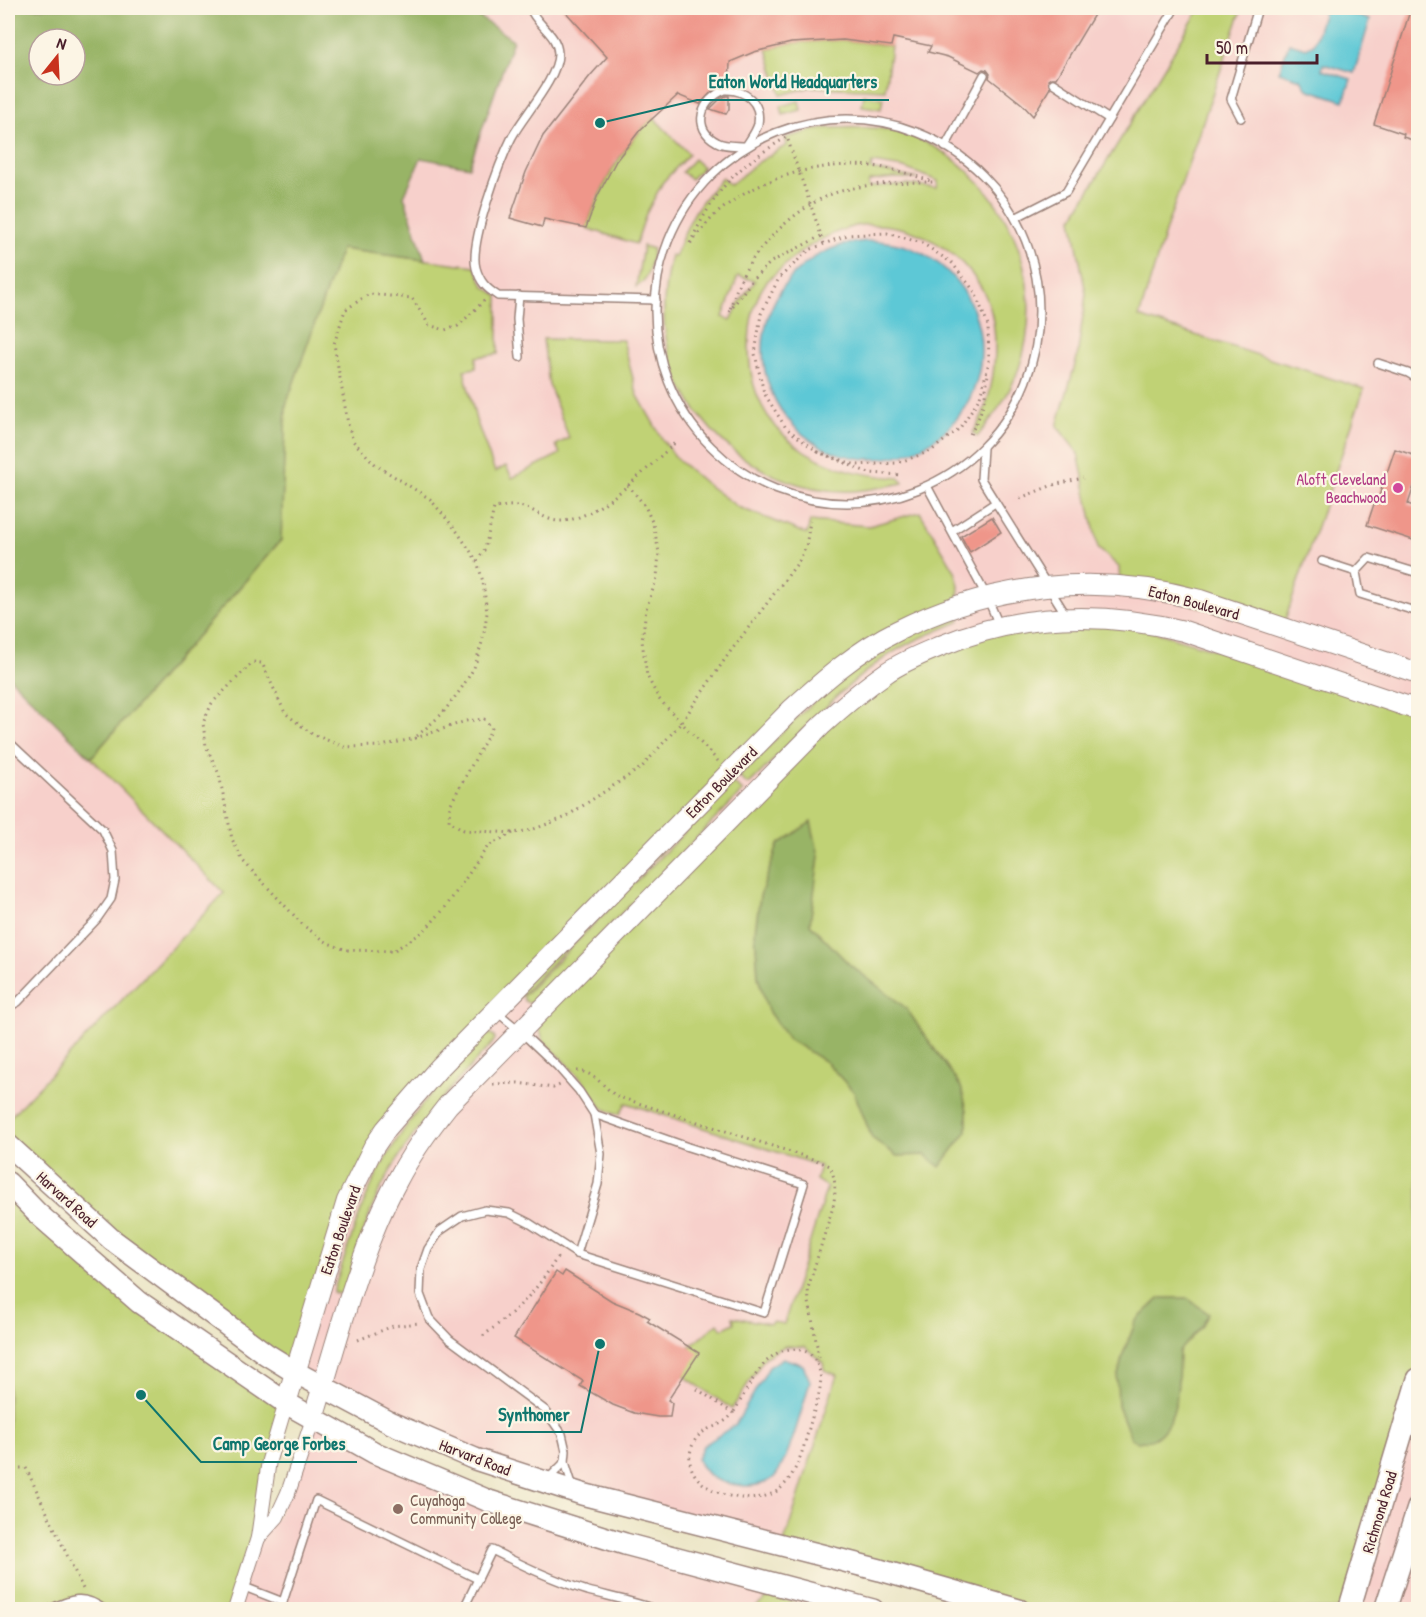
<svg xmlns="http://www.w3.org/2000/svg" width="1426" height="1617" font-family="'Patrick Hand',sans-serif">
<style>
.built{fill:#f7d0cb;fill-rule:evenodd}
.green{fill:#c0d274;stroke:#857850;stroke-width:1.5;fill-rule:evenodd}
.forest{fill:#98b466;stroke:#716a48;stroke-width:1.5;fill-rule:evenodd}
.water{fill:#5dc8d6;stroke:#547480;stroke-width:1.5}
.building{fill:#ef968a}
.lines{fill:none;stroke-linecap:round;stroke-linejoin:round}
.lane-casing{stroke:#9b8279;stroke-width:10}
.street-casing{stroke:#9b8279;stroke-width:16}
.secondary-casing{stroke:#9b8279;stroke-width:22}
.primary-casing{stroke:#9b8279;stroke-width:24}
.path{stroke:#9b8279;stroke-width:3;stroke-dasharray:1.5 4.5;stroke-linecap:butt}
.lane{stroke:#fff;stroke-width:7}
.street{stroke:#fff;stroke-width:14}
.secondary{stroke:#fff;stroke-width:20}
.primary{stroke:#fff;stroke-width:21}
.hotel-dot{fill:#d1479c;stroke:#fcf5e5;stroke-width:2}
.education-dot{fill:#8d6e63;stroke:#fcf5e5;stroke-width:2}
.labels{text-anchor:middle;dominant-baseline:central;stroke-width:4.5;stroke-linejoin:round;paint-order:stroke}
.hotel-label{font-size:16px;fill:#b23c85;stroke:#fcf5e5;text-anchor:end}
.street-label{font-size:16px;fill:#4a1f2b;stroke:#fcf5e5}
.education-label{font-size:16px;fill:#785e54;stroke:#fcf5e5;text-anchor:start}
.leader{fill:none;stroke:#0f766e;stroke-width:2}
.callout-dot{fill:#0f766e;stroke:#fcf5e5;stroke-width:2}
.callout-label{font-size:18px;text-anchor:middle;font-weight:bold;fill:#0f766e;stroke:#fcf5e5;stroke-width:4.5;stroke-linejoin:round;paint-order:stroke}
</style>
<rect width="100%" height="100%" fill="#fcf5e5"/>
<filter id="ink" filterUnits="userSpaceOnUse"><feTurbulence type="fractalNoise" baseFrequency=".0167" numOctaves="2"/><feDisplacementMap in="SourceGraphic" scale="12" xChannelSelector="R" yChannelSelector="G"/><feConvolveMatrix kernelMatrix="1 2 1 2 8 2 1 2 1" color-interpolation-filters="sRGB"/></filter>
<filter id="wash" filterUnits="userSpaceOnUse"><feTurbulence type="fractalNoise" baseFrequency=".008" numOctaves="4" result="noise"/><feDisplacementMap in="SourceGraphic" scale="24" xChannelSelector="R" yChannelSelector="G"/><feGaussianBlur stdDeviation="1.35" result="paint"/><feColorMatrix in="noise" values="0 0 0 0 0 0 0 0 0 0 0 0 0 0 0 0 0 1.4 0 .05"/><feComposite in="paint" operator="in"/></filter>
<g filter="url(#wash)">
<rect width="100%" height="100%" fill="#ece6c7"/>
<g class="built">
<path d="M8 8H1418V1609H1019L582 1494 337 1395 8 1145ZM39 39H75V75H39Z"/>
<polygon points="313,1419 489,1501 873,1610 235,1610 258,1538 277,1517"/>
</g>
<g class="green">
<polygon points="1200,8 1242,8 1168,223 1139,317 1364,389 1282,629 1120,585 1119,567 1098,548 1078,453 1057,426 1077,358 1086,294 1072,219"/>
<polygon points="843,40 891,46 885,90 811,87 781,95 767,49 791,43"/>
<polygon points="864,95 883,98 881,109 862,106"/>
<polygon points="799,101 801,110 783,115 781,106"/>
<path d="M653 117 689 154 663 182 646 214 636 244 586 228C602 184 620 150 653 117Z"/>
<path d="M822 128C849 128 877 125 903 133 999 165 1052 272 1019 368 1010 394 994 416 977 437L973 433C996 396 1004 328 982 289 960 252 921 227 878 225 872 225 866 224 860 225 834 230 804 247 785 265 779 271 770 277 765 284 752 303 749 327 749 349 750 437 822 474 900 478L903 483C887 486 871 490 854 491 757 495 669 416 664 319 663 297 666 277 671 255L675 257C688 221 696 205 722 178L730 185 757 163 787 145 785 138ZM872 163 904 168 938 181 937 188 907 184 868 187 869 181 894 178 918 179 871 169ZM738 276 755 281 739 303 731 320 723 317Z"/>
<polygon points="694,159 703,167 691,179 682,172"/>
<path d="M643 246 653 249C650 263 650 280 636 287Z"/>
<polygon points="341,249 475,266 484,286 498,296 498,354 476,357 476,368 464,370 476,420 495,472 506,466 512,478 560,454 556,445 569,438 549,385 543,339 623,340 637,394 664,442 678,460 705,483 738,507 807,534 810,521 869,526 920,512 955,571 959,585 958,606 837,670 373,1148 295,1372 8,1145 8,1119 224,893 91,758 281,540 285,405"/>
<path d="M957 615 960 620 956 623C933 633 907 642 886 657 837 689 792 744 748 785L739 777C789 725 840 669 905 635 921 627 940 622 957 615Z"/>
<polygon points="1108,618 1418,710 1418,1379 1349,1609 1019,1609 783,1546 837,1375 824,1370 823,1363 805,1347 785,1346 765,1357 732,1409 684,1376 689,1347 718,1323 722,1329 734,1323 733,1317 770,1324 773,1322 784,1324 827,1187 816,1180 820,1166 626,1103 620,1114 614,1114 601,1107 586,1084 543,1040 539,1027 545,1016 852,698 962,637"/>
<polygon points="733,783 743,791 534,1002 528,1003 525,1001 523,996"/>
<path d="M488 1033 493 1035 495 1039 492 1044C449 1088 408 1135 380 1190 364 1223 355 1260 343 1295L333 1292C346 1253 358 1213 376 1176 403 1123 443 1077 484 1034Z"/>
<polygon points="8,1183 38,1214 286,1403 235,1609 8,1609"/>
<polygon points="769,1596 819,1609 754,1609"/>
</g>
<g class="forest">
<path d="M8 8H466L513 40 469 167 421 158 404 196 425 260 341 249 286 405 281 540 91 758 8 676ZM39 39H75V75H39Z"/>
<polygon points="811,822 819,856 810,924 849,964 906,1008 961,1087 967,1110 967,1131 940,1167 925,1155 897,1156 872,1138 854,1092 826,1062 788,1039 768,1011 758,977 755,931 760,896 778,845"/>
<path d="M1160 1298H1187L1209 1314 1201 1327 1179 1351C1178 1377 1181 1421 1155 1438 1151 1441 1142 1441 1137 1442L1131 1438 1118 1406 1117 1379 1123 1354 1136 1321Z"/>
</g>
<g class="water">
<polygon points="1325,8 1334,8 1370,20 1354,73 1323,64 1322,70 1351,79 1344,101 1307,89 1301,79 1279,72 1289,43 1306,48 1314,44"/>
<circle cx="872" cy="350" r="109"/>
<path d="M783 1358 803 1365 810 1381C804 1402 787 1468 772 1479 761 1486 749 1487 737 1485 714 1481 709 1479 697 1459L703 1446 736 1424 769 1367Z"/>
</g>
<g id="blocks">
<g class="building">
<polygon points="562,8 1098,8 1056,78 1051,78 1048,80 1050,88 1033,116 1022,104 989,78 990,74 987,70 983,69 979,72 948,57 928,52 931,46 893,38 891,46 843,40 791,43 754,52 730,62 729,85 723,85 714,89 700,104 678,95 640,130 616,161 597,197 586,228 544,219 542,227 510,218 526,172 543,136 590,76 607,57"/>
<polygon points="1411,8 1419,8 1419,142 1403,137 1404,134 1374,124"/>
<polygon points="726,96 729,96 729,109 726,114 710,109 720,99"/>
<polygon points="1395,449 1419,457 1419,471 1408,504 1419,508 1419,542 1367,525 1374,504 1376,505"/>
<polygon points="992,517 1001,532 970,552 961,536"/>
<polygon points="565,1271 612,1301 639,1312 650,1318 647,1321 699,1353 668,1400 672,1403 670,1417 658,1417 634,1413 613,1405 580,1386 583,1381 514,1338 556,1272 562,1276"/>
</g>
</g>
</g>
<g filter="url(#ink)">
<use href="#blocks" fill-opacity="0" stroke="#9b8279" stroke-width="1.5"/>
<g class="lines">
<g class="lane-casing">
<g id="lane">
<path d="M530 8C536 25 557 33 558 53 559 77 524 115 512 137 500 161 469 243 476 268 480 282 486 288 498 296L656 300"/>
<polyline points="1053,83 1109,119"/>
<path d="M725 90C744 89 762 102 758 124 756 132 750 139 746 146 736 145 725 147 717 142 691 128 701 99 725 90Z"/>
<polyline points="1241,118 1231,99 1258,8"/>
<circle cx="847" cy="311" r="192"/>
<polyline points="945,147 984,75"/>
<polyline points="1017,217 1066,192 1175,8"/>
<polyline points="519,296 517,319 520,357"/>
<polyline points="1378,363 1408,373 1418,379"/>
<polyline points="983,448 981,479 1066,615"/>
<polyline points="927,486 987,597 999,625"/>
<polyline points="952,531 995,503"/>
<polyline points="1322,561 1356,572 1360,594 1418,612"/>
<polyline points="1356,572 1369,558 1418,573"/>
<polyline points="8,741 103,830 113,851 115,880 111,899 97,919 18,1002 8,1007"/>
<polyline points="497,1012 520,1031 557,1066 579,1091 594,1114 688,1147 804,1184 764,1313 577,1254 529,1223 509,1213 485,1210 462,1216 440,1231 428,1249 421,1269 420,1294 429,1318 449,1339 545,1410 562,1434 566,1451 565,1462 573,1487"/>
<polyline points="577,1254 598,1184 601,1154 594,1114"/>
<polyline points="548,1479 565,1462"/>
<polyline points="242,1586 283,1602 280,1610"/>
<polyline points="283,1602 316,1500 478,1579"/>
<path d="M48 1610C70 1599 84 1593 105 1610"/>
<path d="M463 1610 492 1550C524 1566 555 1581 588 1591 611 1597 634 1601 657 1610"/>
</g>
</g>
<g class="street-casing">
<g id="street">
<polyline points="258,1538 277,1517 288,1493 313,1419"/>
<polyline points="235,1610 258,1538 269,1460 286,1403"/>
</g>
</g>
<g class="secondary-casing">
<g id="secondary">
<path d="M286 1403 347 1201 373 1148 386 1129 439 1068 791 710C823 681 858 650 897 631 992 583 1097 572 1200 600L1418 673"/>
<path d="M313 1419C337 1342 359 1251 397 1181 411 1154 429 1129 448 1105L822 725C843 706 863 689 886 673 903 661 924 653 943 645 1021 613 1103 611 1184 631L1418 710"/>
</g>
</g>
<g class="primary-casing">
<g id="primary">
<polyline points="8,1145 111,1239 266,1354 295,1372 391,1423 475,1459 582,1494 880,1570 1019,1610"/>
<polyline points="8,1183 38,1214 139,1302 286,1403 375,1453 489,1501 625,1544 873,1610"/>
<polyline points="1349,1610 1418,1379"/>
<polyline points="1385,1610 1418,1508"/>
</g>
</g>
<g class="path">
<path d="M821 236 771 262 752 280 729 312C733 301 736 288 742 277 758 243 805 200 841 191 871 183 902 182 933 182 913 175 892 168 871 166 816 161 753 179 713 217 704 226 697 236 689 245 716 189 733 169 787 137 799 173 812 208 824 244"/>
<path d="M970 434C982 416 986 395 988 373"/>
<polyline points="818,452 856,465 897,463 931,451 960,428 980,397 989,362 988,326 975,292 952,263 922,243 887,233 847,235 809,250 779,278 761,314 755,354 764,393 786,428 818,452 869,473 902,475"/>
<polyline points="628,485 645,506 653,524 659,552 657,578 646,609 642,641 647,676 659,699 718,761"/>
<polyline points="1020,498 1053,485 1083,478"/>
<path d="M477 561 485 549 494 508C502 507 510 505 518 506 533 507 545 522 562 521 600 518 648 467 676 442"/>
<polyline points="417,736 442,714 461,689 474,668 483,639 487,613 483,582 477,561 456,530 430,499 376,465 353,441 348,424 334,344 345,310 369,294 412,298 429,325 445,330 458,326 487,298"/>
<polyline points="513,833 488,846 445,908 423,932 393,951 346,950 328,943 304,926 243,861 232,839 219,774 206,746 203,723 212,703 253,662 262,663 285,713 312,734 344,747 381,746 416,738 466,721 484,719 492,728 450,805 449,821 464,830 513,833 531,830 564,818 642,767 681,723 730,652 799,561 806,547 810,521"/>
<path d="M577 1071C593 1071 604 1087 616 1096L816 1160 830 1166C836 1180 836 1192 833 1207L808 1288 809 1302 819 1357 817 1362"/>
<polyline points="493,1084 518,1083 553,1088 560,1085"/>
<path d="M483 1336C517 1310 535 1294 558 1256"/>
<polyline points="358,1340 393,1326 419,1323"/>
<path d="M697 1389 733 1413C723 1428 702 1426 694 1442 670 1490 755 1514 782 1487 799 1471 805 1442 811 1421 816 1402 826 1382 817 1364 814 1356 809 1352 801 1350 765 1342 749 1389 733 1413"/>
<polyline points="8,1468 26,1468 84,1591"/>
</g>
<use href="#lane" class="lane"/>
<use href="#street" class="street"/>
<use href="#secondary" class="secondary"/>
<use href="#primary" class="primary"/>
</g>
</g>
<circle class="hotel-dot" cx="1398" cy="488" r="6"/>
<circle class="education-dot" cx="398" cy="1509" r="6"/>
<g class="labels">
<g class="hotel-label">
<text x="1386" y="479">Aloft Cleveland<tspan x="1386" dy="18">Beachwood</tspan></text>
</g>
<g class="street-label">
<text transform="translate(1194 602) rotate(15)">Eaton Boulevard</text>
<text transform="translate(721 782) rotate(-45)">Eaton Boulevard</text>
<text transform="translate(67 1199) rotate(42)">Harvard Road</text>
<text transform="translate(340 1230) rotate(-71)">Eaton Boulevard</text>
<text transform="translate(475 1457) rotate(21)">Harvard Road</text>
<text transform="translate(1379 1512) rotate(-73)">Richmond Road</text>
</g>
<g class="education-label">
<text x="410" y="1500">Cuyahoga<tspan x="410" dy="18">Community College</tspan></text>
</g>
</g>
<path class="leader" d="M600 123L697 100H889M600 1344L581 1432H486M141 1395L201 1462H357"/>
<g class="callout-dot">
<circle cx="600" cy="123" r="6"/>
<circle cx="600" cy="1344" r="6"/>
<circle cx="141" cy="1395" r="6"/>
</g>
<g class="callout-label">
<text x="793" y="88">Eaton World Headquarters</text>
<text x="534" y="1421">Synthomer</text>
<text x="279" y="1450">Camp George Forbes</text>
</g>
<rect width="1426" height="1617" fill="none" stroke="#fcf5e5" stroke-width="30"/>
<g transform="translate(57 57) rotate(18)"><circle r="28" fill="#fcf5e5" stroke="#b59f9b" stroke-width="1.5"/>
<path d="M0-4.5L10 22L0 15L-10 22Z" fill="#c8321e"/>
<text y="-9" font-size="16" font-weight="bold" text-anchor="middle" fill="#4a1f2b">N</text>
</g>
<path d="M1207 54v9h110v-9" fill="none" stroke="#4a1f2b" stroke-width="3"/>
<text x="1216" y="54" font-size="18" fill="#4a1f2b" stroke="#fcf5e5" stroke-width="4.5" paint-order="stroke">50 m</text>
</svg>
